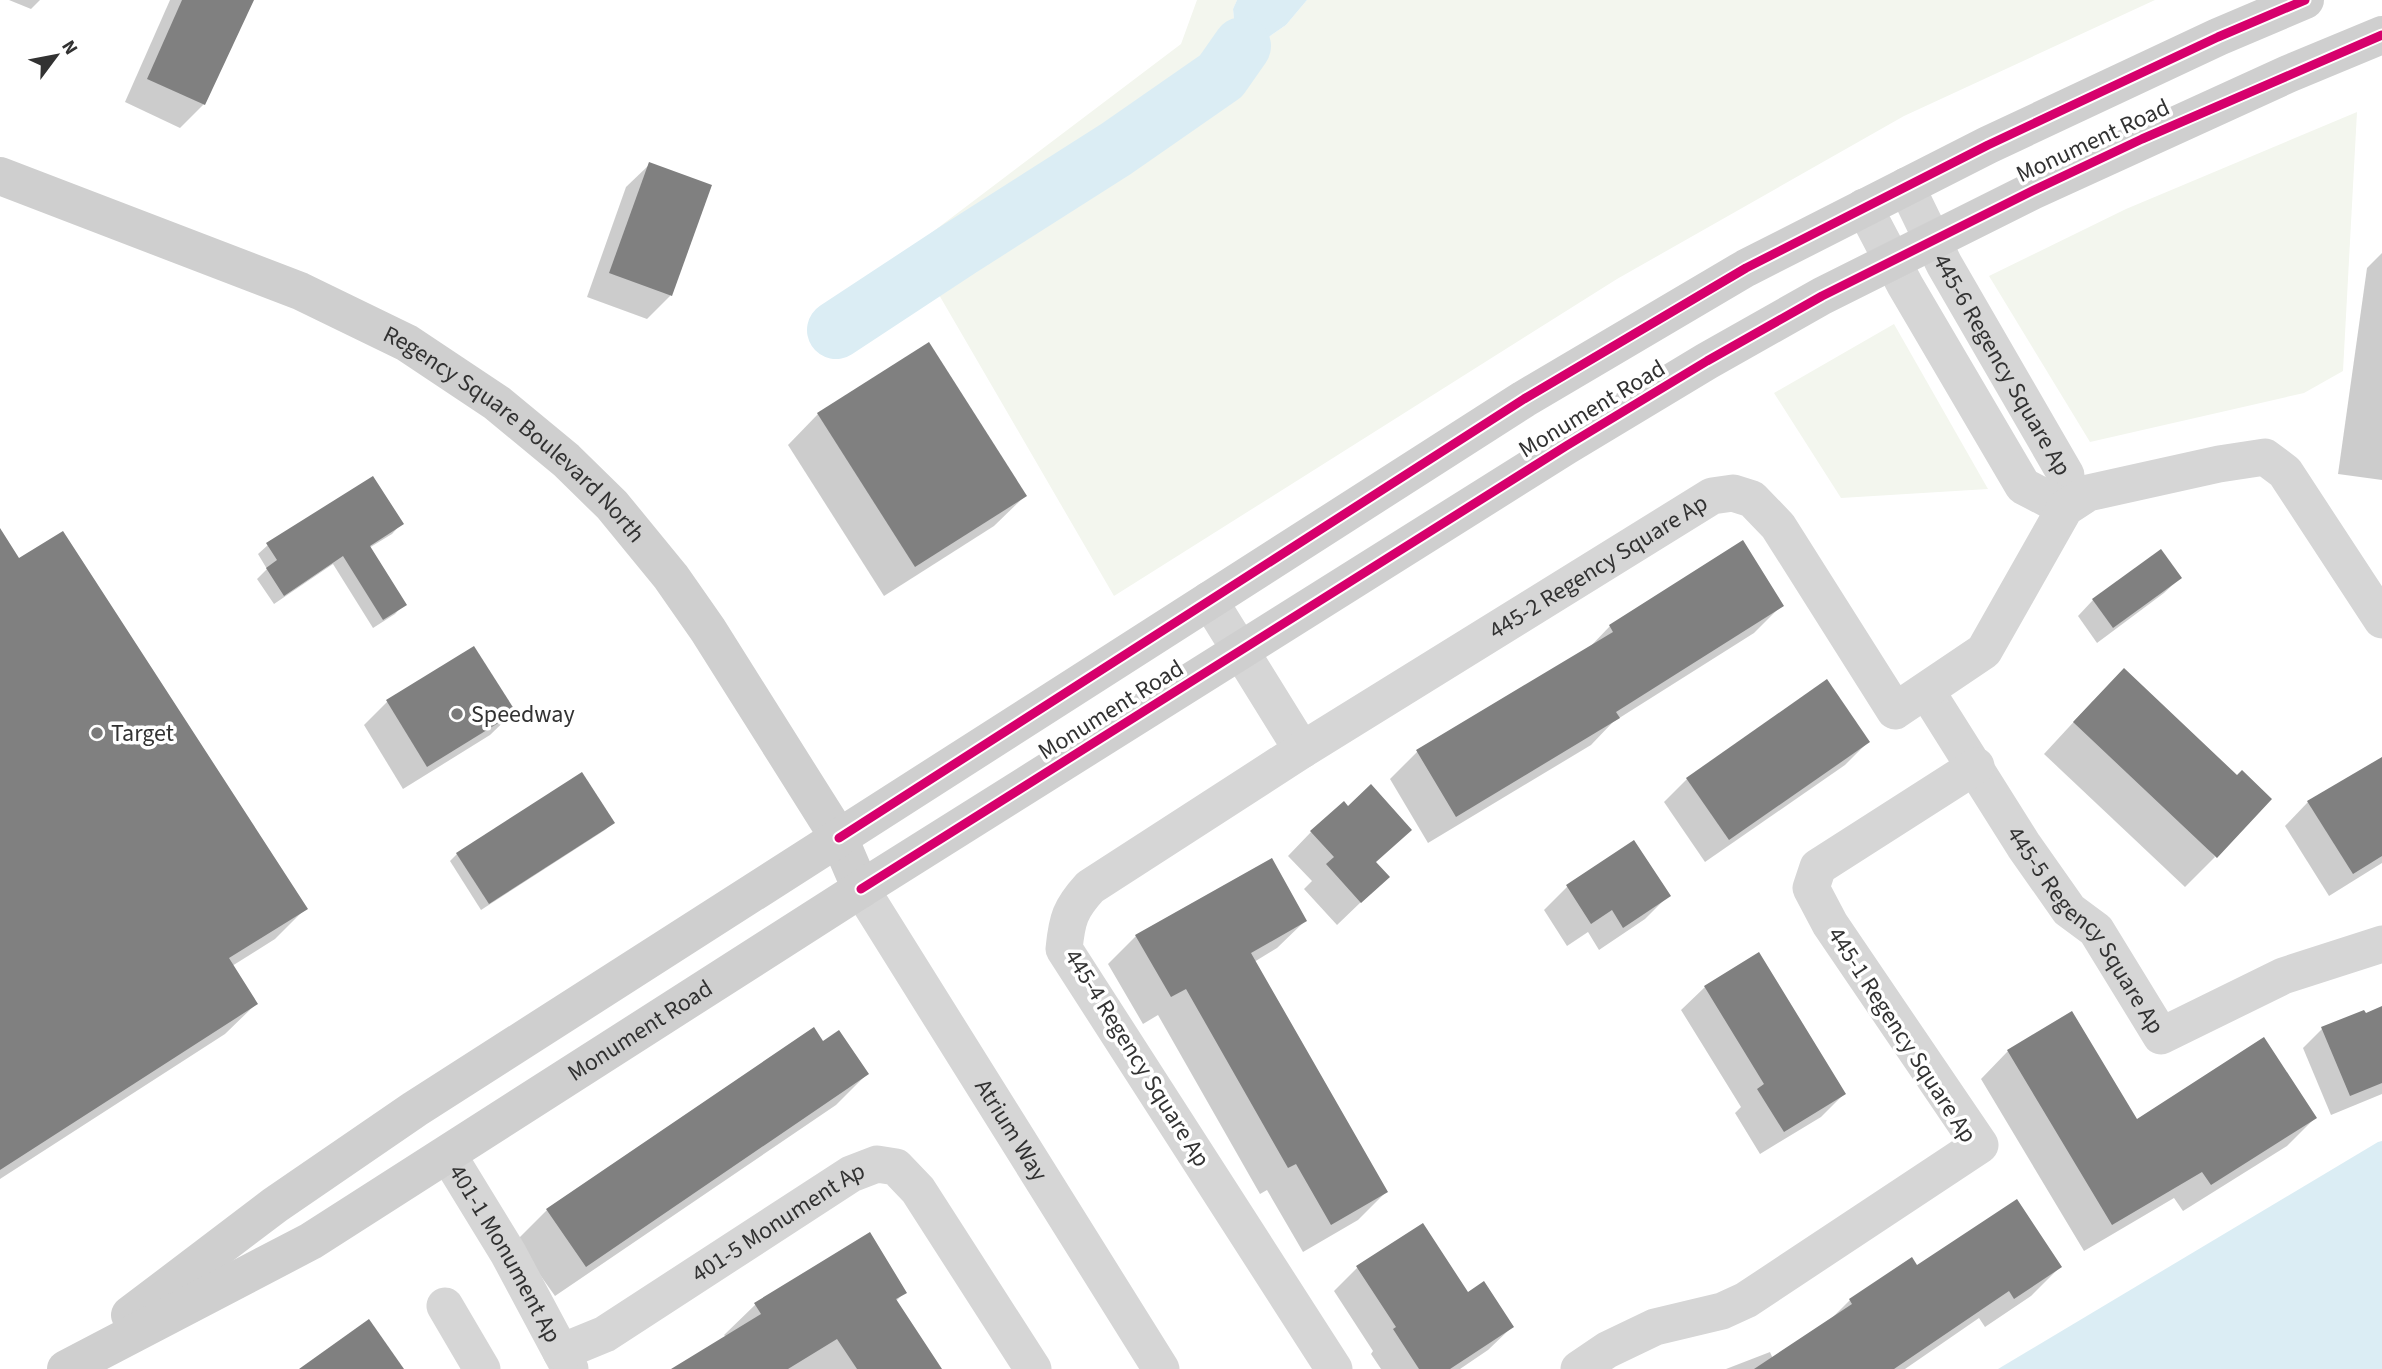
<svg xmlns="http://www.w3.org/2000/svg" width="2382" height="1369" font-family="'Source Sans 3',sans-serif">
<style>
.green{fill:#f3f6ee}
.water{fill:#dbedf4}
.shadow{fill:#0003}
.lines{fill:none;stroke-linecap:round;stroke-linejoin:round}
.river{stroke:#dbedf4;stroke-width:58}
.building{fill:#808080}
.street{stroke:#d6d6d6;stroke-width:37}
.secondary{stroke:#cfcfcf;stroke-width:38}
.cycleway-casing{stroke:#fff;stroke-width:13}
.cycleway{stroke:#d6006c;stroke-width:9}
.poi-dot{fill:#7a7a7a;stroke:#fff;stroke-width:2.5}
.labels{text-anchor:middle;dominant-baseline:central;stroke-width:7;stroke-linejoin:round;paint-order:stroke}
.street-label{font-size:24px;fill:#323232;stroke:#fff}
.poi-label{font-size:24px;fill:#323232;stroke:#fff;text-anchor:start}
</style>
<rect width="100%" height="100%" fill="#fff"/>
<g class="green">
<polygon points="1197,0 1237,0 1233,9 1236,41 1250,50 1286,25 1307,0 2155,0 1904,116 1617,279 1114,596 917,257 922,240 1181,44"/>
<polygon points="2357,112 2343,371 2304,393 2090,442 1989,276 2126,209"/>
<polygon points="1894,324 1988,489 1841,498 1774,393"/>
</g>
<g class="water">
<polygon points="1237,0 1307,0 1286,25 1250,50 1236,41 1233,9"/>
<polygon points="2382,1141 2382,1369 1998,1369 2378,1142"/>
</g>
<g class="shadow">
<polygon points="9,0 40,0 31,9"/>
<polygon points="170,0 252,0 204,104 180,128 125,102"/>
<polygon points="650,164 710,186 670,296 647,319 587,297 626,187"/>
<polygon points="2382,253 2382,480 2338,474 2367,268"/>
<polygon points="818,414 1025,496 994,526 884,596 788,445"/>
<polygon points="401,524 392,534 369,548 404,604 395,614 373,628 333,564 274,604 257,579 267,569 258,554 268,545"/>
<polygon points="0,532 19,561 306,908 275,939 232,966 256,1004 225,1034 0,1179"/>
<polygon points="2180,578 2164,593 2097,643 2078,616 2093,600"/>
<polygon points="1782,605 1754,633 1613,722 1591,745 1428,843 1390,779 1417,752 1587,650 1610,626"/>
<polygon points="474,648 514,712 490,735 403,789 364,725 387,702"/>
<polygon points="2093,701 2215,857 2185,887 2044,754"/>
<polygon points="1868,742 1845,765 1705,862 1664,802 1687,779"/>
<polygon points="2382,758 2382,863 2329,896 2285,826 2308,802"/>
<polygon points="613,823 605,830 481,910 450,861 457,854"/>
<polygon points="1311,832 1375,863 1387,877 1337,925 1304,889 1312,881 1288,856"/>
<polygon points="1633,843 1668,896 1645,919 1599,950 1588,932 1567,946 1544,910 1567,887"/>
<polygon points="1305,921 1277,948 1254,962 1386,1192 1358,1220 1303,1252 1267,1190 1260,1194 1158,1015 1143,1024 1108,964 1136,936"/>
<polygon points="1705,987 1844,1094 1821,1117 1760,1154 1735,1113 1741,1107 1681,1010"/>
<polygon points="2382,1008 2382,1094 2331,1115 2303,1048 2322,1029"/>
<polygon points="813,1029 823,1043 867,1074 836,1105 555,1296 516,1241 547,1210"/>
<polygon points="2008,1051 2136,1121 2315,1118 2287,1146 2183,1211 2174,1198 2084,1251 1981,1079"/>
<polygon points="870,1235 905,1292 896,1301 941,1369 674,1369 726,1337 724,1335 755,1305"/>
<polygon points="2060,1267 2031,1296 1985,1327 1979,1318 1905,1369 1726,1369 1770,1352 1773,1359 1827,1323 1850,1300 1917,1268"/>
<polygon points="1357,1268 1467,1294 1512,1327 1488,1350 1460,1369 1381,1369 1371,1354 1373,1351 1334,1291"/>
</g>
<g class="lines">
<polyline class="river" points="836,330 959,249 1116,149 1221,76 1242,46"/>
</g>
<g class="building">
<polygon points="182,0 254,0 205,105 147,79"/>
<polygon points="649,162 712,185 672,296 609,273"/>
<polygon points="929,342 1027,496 915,567 817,413"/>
<polygon points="373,476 404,524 370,546 407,605 383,620 343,556 284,596 266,568 277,560 266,543"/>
<polygon points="0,528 19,558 63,531 308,909 229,958 258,1004 0,1170"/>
<polygon points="1743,540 1784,606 1616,712 1620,718 1456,817 1416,750 1613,632 1609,625"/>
<polygon points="2161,549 2182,578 2113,628 2092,599"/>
<polygon points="474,646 516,712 427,767 386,700"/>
<polygon points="2124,668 2237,775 2242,770 2272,799 2217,858 2073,722"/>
<polygon points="1827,679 1870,742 1729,840 1686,778"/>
<polygon points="2382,757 2382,856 2353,874 2307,801"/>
<polygon points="582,772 615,823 489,904 456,853"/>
<polygon points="1371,784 1412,830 1376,862 1390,877 1361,903 1326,864 1334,857 1310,831 1344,801 1348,806"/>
<polygon points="1634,840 1671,896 1623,928 1612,910 1591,924 1566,885"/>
<polygon points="1272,858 1307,921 1251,953 1388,1192 1331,1225 1296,1164 1288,1168 1186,989 1171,997 1135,935"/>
<polygon points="1759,952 1846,1094 1784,1132 1757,1089 1764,1084 1704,986"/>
<polygon points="2382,1006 2382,1083 2350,1096 2321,1027 2364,1010 2366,1013"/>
<polygon points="2072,1011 2137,1119 2264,1037 2317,1118 2211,1185 2202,1172 2112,1225 2007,1050"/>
<polygon points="814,1027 823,1041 839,1030 869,1074 586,1267 546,1209"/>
<polygon points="2017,1199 2062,1267 2014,1299 2009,1291 1894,1369 1754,1369 1852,1304 1849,1299 1912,1257 1917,1265"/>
<polygon points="1423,1223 1468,1292 1484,1281 1514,1327 1450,1369 1419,1369 1393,1329 1396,1327 1356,1266"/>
<polygon points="870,1232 907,1293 896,1299 942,1369 857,1369 837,1339 788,1369 671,1369 761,1314 754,1303"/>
<polygon points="369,1319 404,1369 299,1369"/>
</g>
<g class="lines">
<g class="street">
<path id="s1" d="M1906 186 1944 264 2066 475 2065 508"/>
<polyline points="1864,207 1905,285 2023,486 2065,508"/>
<polyline points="1209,600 1302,750"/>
<path id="s2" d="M1927 692 2024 846 2069 910 2096 930 2161 1036 2283 976 2382 944"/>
<path id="s3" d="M861 889 1161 1369"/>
<path id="s4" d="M448 1155 508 1253 570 1369"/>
<polyline points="445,1306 482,1369"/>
<path id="s5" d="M561 1352 605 1334 851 1174 877 1164 896 1167 918 1190 1033 1369"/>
<path id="s6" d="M1334 1369 1064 949C1067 919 1070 909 1090 887L1302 750 1712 496 1733 493 1752 499 1778 526 1895 711 1984 651 2065 508 2088 493 2219 464 2265 457 2285 472 2382 620"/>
<polyline points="1579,1369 1607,1350 1655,1327 1722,1311 1746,1300 1980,1145 1830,924 1811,888 1818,867 1976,766"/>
</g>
<g class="secondary">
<path id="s7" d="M0 176 300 291 407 343 497 403 566 460 612 505 671 577 708 630 839 838 861 889"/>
<polyline points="130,1315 275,1205 415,1109 1524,399 1746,268 1988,145 2218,37 2305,0"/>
<path id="s8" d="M66 1369 311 1241 861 889 1566 446 1707 361 1822 296 2032 191 2288 74 2382 35"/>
</g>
<g class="cycleway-casing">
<g id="cycleway">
<polyline points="839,838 1524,399 1746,268 1988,145 2218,37 2305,0"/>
<polyline points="861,889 1566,446 1707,361 1822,296 2032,191 2142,139 2382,35"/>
</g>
</g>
<use href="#cycleway" class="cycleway"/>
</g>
<g class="poi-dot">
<circle cx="457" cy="714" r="7"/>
<circle cx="97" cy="733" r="7"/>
</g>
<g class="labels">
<g class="street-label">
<text transform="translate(2093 141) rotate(-25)">Monument Road</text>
<text stroke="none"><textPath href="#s1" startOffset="203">445-6 Regency Square Ap</textPath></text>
<text transform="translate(1592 409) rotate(-31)">Monument Road</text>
<text stroke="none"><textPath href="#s7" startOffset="581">Regency Square Boulevard North</textPath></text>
<text stroke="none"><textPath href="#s6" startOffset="1169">445-2 Regency Square Ap</textPath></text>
<text transform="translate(1111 710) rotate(-32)">Monument Road</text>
<text stroke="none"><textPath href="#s2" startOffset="287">445-5 Regency Square Ap</textPath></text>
<text stroke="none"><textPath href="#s8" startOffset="667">Monument Road</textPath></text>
<text transform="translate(1902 1035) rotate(57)">445-1 Regency Square Ap</text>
<text transform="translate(1137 1058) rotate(58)">445-4 Regency Square Ap</text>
<text stroke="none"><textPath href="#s3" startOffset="284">Atrium Way</textPath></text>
<text stroke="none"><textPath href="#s5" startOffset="254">401-5 Monument Ap</textPath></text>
<text stroke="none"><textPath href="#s4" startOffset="114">401-1 Monument Ap</textPath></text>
</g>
<g class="poi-label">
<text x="471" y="714">Speedway</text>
<text x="111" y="733">Target</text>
</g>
</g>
<g transform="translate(56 56) rotate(58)" stroke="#ffffff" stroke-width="5" paint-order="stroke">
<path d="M0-5L12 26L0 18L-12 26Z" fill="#323232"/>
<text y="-10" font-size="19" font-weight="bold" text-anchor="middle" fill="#323232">N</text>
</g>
</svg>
